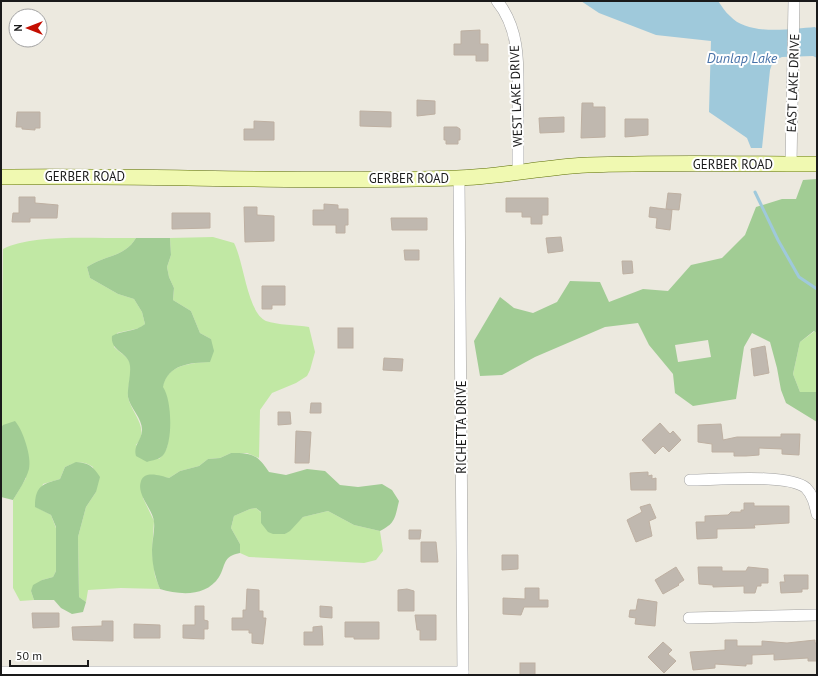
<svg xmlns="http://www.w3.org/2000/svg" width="818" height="676" font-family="'PT Sans',sans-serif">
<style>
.grass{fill:#c1e8a4}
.forest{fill:#a1cc94;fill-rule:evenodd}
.water{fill:#9fc9db}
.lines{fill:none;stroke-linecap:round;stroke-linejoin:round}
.stream{stroke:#9fc9db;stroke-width:3}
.building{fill:#c0b8af;stroke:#beb0a2}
.street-casing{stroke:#a1a1a1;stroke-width:12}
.secondary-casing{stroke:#5c6e05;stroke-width:16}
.street{stroke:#fff;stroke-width:11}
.secondary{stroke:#f0f9b1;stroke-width:15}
.labels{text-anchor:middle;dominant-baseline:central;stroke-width:4;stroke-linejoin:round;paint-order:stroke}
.street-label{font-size:13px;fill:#1a1a1a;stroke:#fff}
.water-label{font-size:14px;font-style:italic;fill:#4872a8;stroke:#fff}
</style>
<rect width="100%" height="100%" fill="#ece9df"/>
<g class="grass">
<path d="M213 237 234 243C244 262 247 312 266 321 277 325 297 325 309 327L315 352 310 370 307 376 296 383 272 393 260 410 259 458 247 453H231L220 458 208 459 199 466 180 471 169 478 151 475 143 498 154 521 152 552 155 576 160 589 121 588 88 590 86 602 79 597 78 537 86 507 96 492 93 467C83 460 75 462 65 467L60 479 43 484 36 507 51 515 56 528V571L53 577 42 580 31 591 34 600 20 601 13 588V500L26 478 1 428 3 249C33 233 100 239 136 238 125 257 105 255 87 267L90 278 118 294 134 299 142 312 145 324 140 328 117 333 114 347C119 352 127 356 130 363 133 373 127 386 128 397 131 413 151 429 136 445L159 459C192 431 120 364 210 362L211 339 200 333 191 311 173 300 174 288 169 277 167 267 171 255 170 238Z"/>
<polygon points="815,331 817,333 817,392 800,392 793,374 800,342"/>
<polygon points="256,508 285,534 303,517 328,511 354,525 380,531 383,551 376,560 364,563 249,557 240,553 240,544 231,528 234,516 250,509"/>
</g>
<g class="forest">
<path d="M817 179V333L814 331 800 342 793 374 800 392H817V422L786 403 781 390 777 368 770 342 752 333 744 347 736 399 693 406 675 393 673 374 649 345 638 323 605 327 535 357 502 375 480 376 474 341 500 297 514 308 533 313 557 302 570 281 600 282 609 302 643 289 668 291 691 265 722 258 745 235 756 207 782 199H796L803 180ZM708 340 711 357 678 362 675 345Z"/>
<path d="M136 238H170L171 255 167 267 169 277 174 288 173 300 191 311 200 333 211 339 214 351 210 362C190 363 168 364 163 387 172 400 173 441 164 454 160 460 152 460 147 462L136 456C133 446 141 441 142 431 143 419 130 408 128 397 127 387 131 376 130 366 129 352 110 352 112 336 122 330 136 332 145 324L142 312 134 299 118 294 90 278 87 267C105 255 125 257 136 238Z"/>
<path d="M15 421C23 430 32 457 29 469 26 480 19 490 13 500L1 497V428L3 425Z"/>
<path d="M231 453C252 453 257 454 269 472L286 475 307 469 325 471 340 485 358 487 382 484 392 490 399 501C395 517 396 523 380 531L354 525 328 511 303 517 290 531 285 534H273L268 532 261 523V512L256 508 250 509 234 516 231 528 240 544V553C222 556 226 566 219 577 206 597 180 595 160 589 155 577 152 564 152 550 152 541 155 531 154 522 153 509 136 495 141 481 145 470 161 476 169 478L180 471 199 466 208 459 220 458Z"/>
<path d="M76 462C89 463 93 466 100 477L96 492 86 507 78 537 79 597 86 602 83 612 72 614 61 608 54 600H34L31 591 33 585 42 580 53 577 56 571V527L51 515 35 507C35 486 42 484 60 479L65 467Z"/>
</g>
<path class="water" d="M581 1H718C722 6 725 12 730 16 748 36 790 29 815 27L817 29V58L813 56 782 57 773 61 770 70 762 148H751L747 138 709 112 711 41 656 35 599 13Z"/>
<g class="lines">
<polyline class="stream" points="755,192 778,240 799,277 817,289"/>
</g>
<g class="building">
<polygon points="480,30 480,44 488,44 488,61 476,61 476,55 454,55 454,44 461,44 461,31"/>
<polygon points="417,100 435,101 435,114 417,116"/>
<polygon points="582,103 593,103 593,107 605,107 605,137 581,138"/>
<polygon points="360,111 391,112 391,127 360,126"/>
<polygon points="17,112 40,112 40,128 35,128 35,130 22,129 22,127 16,127"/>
<polygon points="564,117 564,132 540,133 539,118"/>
<polygon points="625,119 648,119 648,135 625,137"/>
<polygon points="254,121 274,122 274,140 244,140 244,129 254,129"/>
<polygon points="444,127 457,127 460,129 460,140 458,140 458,144 446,144 446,140 444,140"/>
<polygon points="668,193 681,194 679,210 666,209"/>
<polygon points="19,197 35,197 35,203 58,205 57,218 30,218 30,222 12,222 13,213 19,213"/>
<polygon points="506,198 548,198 548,215 542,215 542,224 531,224 531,217 522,217 522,212 506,212"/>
<polygon points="324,204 338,205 338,209 348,209 348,225 345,225 345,233 336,233 336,225 313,225 313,210 324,210"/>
<polygon points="244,207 257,207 257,215 274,216 274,241 245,242"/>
<polygon points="650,207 672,210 670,230 656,228 657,218 649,217"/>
<polygon points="172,213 210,213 210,228 172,229"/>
<polygon points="391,218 427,218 427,230 392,230"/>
<polygon points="561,237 563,251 548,253 546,238"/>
<polygon points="404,250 419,250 419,260 405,260"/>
<polygon points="622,261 632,261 633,273 623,274"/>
<polygon points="262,286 285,286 285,305 272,305 272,309 262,309"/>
<rect x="338" y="328" width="15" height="20"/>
<polygon points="765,346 769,373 754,376 751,349"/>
<polygon points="384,358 403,359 402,371 383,370"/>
<polygon points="311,403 321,403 321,413 310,413"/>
<polygon points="278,412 290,412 291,424 278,425"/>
<polygon points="660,423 670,434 673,431 681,440 669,452 663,446 655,454 642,440"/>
<polygon points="721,424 723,440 737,437 781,437 781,434 800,434 799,455 782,454 782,449 759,448 759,455 746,456 734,456 734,452 712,452 712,444 698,442 698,425"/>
<polygon points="296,431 311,432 309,463 295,463"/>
<polygon points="648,472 648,476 652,475 652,479 656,478 656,490 631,490 630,473"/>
<polygon points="744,503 754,503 754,506 789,506 789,523 754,525 755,528 717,529 717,538 697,539 696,522 705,522 705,516 728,515 731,512 741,512 741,510 744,510"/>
<polygon points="650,504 656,518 649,521 652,536 636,542 627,520 642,512 640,507"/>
<polygon points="409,530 421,530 420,539 409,539"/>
<polygon points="421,542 436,542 438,562 421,562"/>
<polygon points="502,555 518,555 518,569 502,570"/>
<polygon points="676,567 684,580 678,584 679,585 663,594 655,580"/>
<polygon points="698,567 722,567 722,571 746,571 748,567 768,569 768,583 761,583 761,586 757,586 755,593 744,593 744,586 713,587 713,585 699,584"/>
<polygon points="784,575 808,575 808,589 802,589 802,592 781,593 780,582 785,582"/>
<polygon points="525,588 539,588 539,600 548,600 548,607 524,607 521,615 503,614 503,598 525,599"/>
<polygon points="247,589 259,590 259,611 263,611 263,618 266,618 263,644 252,643 252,633 249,633 249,630 232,630 232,618 243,618 243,610 246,610"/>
<polygon points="407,589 414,591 414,611 398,611 398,590"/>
<polygon points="638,599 657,602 655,626 635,624 636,618 629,617 630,610 636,610"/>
<polygon points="195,606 204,606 204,620 208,621 208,629 204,629 204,639 183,638 183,625 195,625"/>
<polygon points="320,606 332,607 332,618 320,617"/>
<polygon points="32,613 59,613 59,627 33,628"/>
<polygon points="415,615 436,615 436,640 420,640 420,630 417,630"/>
<polygon points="102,621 113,621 113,641 73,640 72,627 102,626"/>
<polygon points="345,622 379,622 379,639 354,639 354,637 345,637"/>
<polygon points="134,624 160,625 160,638 134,638"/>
<polygon points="322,626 323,645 304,645 304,632 313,632 313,627"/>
<polygon points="725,640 737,640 737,646 762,646 762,641 787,643 815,640 815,643 817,643 817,661 808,661 808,658 774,660 774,654 752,655 752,664 746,664 746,666 715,664 715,668 693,670 690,652 725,650"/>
<polygon points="663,642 672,650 668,654 676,661 664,673 648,657"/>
<rect x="520" y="663" width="15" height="12"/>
</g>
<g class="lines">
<g class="street-casing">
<g id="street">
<path d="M497 1C521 30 518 68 518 104 518 126 518 149 518 171"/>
<polyline points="791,164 794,1"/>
<polyline points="459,178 463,675"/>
<path d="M690 480C714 480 789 473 806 488 813 495 815 505 817 514"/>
<polyline points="689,618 817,615"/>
<polyline points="1,672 463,672"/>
</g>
</g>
<g class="secondary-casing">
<path id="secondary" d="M1 177C153 175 305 183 457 178 500 177 544 167 587 165 664 162 740 164 817 164"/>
</g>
<use href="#street" class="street"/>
<use href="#secondary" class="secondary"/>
</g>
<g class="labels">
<g class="street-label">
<text transform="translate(793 83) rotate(-88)">EAST LAKE DRIVE</text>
<text transform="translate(516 96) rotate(-92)">WEST LAKE DRIVE</text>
<text x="733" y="164">GERBER ROAD</text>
<text x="85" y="176">GERBER ROAD</text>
<text x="409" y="178">GERBER ROAD</text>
<text transform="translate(461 427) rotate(-90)">RICHETTA DRIVE</text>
</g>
<g class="water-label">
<text x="742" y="58">Dunlap Lake</text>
</g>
</g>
<rect width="818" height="676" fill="none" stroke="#1a1a1a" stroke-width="4"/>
<g transform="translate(28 28) rotate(270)"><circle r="19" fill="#ffffff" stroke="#a3a3a3"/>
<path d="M0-3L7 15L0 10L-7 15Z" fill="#c40e01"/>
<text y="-6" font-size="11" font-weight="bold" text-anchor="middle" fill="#1a1a1a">N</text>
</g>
<path d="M10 660v6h78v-6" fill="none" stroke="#1a1a1a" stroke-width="2"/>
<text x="16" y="660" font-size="12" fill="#1a1a1a" stroke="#ffffff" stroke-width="3" paint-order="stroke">50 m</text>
</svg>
